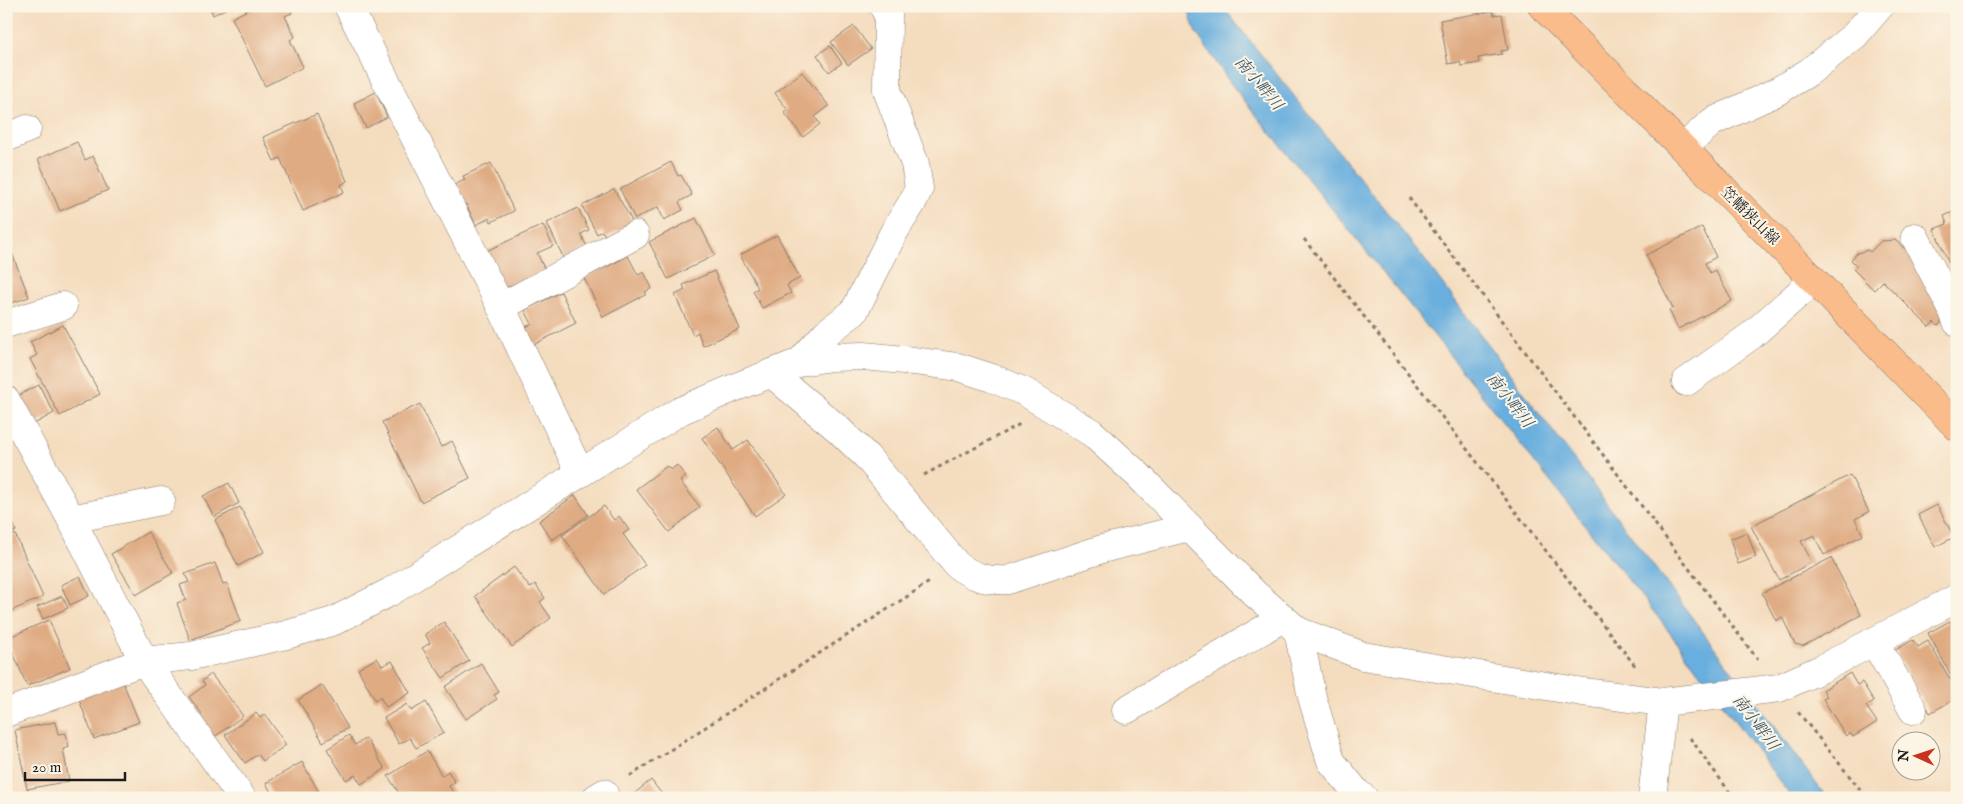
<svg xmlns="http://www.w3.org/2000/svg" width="1963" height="804" font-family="'IM FELL English','Noto Serif JP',serif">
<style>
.water{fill:#67aede;stroke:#42657d}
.building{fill:#dfab83}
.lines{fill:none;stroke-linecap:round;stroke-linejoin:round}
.minor-casing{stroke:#887c6d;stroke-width:29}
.major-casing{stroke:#887c6d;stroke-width:29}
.path{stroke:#887c6d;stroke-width:3;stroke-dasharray:4 4;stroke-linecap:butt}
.minor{stroke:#fff;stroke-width:28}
.major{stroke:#fabc8b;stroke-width:28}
.labels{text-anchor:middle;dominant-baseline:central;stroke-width:4;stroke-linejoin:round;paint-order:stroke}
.street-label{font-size:15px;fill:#1c1c1c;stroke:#fcf5e5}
.water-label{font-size:16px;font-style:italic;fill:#3a566a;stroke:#fcf5e5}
</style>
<rect width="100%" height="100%" fill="#fcf5e5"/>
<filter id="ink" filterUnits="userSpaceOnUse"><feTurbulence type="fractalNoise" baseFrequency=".02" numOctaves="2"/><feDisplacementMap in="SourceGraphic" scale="10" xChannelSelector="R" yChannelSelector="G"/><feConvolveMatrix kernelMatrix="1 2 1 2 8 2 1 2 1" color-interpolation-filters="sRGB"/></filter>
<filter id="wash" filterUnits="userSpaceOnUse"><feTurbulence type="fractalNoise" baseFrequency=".0096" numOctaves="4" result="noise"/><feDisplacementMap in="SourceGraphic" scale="20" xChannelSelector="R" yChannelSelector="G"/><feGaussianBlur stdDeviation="1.12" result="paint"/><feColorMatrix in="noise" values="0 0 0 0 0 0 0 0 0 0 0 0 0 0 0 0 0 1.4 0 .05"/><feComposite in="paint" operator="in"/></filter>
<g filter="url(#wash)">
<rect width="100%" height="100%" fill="#f4dcbe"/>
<polygon class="water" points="1187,6 1225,6 1227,12 1421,255 1827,798 1792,798 1661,621 1425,324 1231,84 1195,31"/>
<g id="blocks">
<g class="building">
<polygon points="209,6 231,6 213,15"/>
<polygon points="255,6 289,6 292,13 285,16 295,37 290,40 303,67 265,86 232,18"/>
<polygon points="1493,11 1494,15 1502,14 1508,50 1501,51 1502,54 1478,58 1479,63 1461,66 1460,62 1448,64 1440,20"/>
<polygon points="854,26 871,49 848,65 831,42"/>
<polygon points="830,46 842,63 829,72 817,55"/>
<polygon points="802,72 829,106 815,117 820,124 803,137 784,112 787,109 775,93"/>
<polygon points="376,92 387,117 366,128 354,103"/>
<polygon points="317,114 347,181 341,185 344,192 303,211 280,158 274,161 263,137"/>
<polygon points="77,142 85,160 93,156 108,190 60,211 38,159"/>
<polygon points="671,162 678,176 681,175 692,195 679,202 683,210 664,220 658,207 635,219 620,189"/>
<polygon points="491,163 514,211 491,222 489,218 476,225 466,204 461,206 452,186 465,180 463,176"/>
<polygon points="614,189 633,223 606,237 602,231 597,234 582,206"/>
<polygon points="578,208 589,230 581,234 587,247 564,259 547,223"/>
<polygon points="1957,210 1957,281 1934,229 1947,224 1944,216"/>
<polygon points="696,218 715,255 668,279 649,242"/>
<polygon points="543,225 553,246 537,253 545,270 503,289 486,251"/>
<polygon points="1702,227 1716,257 1705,263 1710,273 1715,270 1732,301 1678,329 1669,310 1673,308 1646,255"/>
<polygon points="777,235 800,278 787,285 791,293 762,308 753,291 758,288 740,255"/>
<polygon points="6,238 29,297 6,305"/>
<polygon points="1895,240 1913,256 1946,317 1938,326 1934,322 1929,327 1883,281 1874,290 1853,269 1857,266 1851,260 1857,253 1868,250 1870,252 1881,241"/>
<polygon points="628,256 638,275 644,272 652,288 645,292 647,294 603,317 584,278"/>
<polygon points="714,271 740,329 703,346 698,332 693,335 675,295 685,290 683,285"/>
<polygon points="561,292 576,323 531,346 523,328 532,324 525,310"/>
<polygon points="63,325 100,394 60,416 30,359 37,355 30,342"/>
<polygon points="39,385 54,413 34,424 19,395"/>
<polygon points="420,404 441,447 452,441 470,478 421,502 382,422"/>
<polygon points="718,427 733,450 748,440 786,494 755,516 702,438"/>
<polygon points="677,465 686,477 680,481 700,507 669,532 636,489 667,466 671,470"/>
<polygon points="1850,475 1869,512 1855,519 1863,535 1824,555 1814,535 1801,541 1812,562 1779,580 1751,526"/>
<polygon points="229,483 239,503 214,517 203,496"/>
<polygon points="575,495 588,515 552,540 539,521"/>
<polygon points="1937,505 1954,537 1935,547 1918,515"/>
<polygon points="604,506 614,520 619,516 629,530 623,534 645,565 604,594 562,535"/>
<polygon points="6,507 16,531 6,535"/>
<polygon points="240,507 264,552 238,566 215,520"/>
<polygon points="148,532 173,573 136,595 111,554"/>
<polygon points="1747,532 1756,557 1738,564 1730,539"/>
<polygon points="15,534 43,597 6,613 6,538"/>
<polygon points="1831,558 1861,615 1803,646 1795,644 1782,617 1776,621 1762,593"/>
<polygon points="215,563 223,584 227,583 241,621 190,640 177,603 186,600 180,585 189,582 185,574"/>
<polygon points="514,567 530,588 535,584 545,598 540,602 551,618 512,647 475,596"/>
<polygon points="80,576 89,596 70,605 61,585"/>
<polygon points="62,596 68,608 43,619 37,607"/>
<polygon points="49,620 70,668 27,686 7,638"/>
<polygon points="1950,621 1957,633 1957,674 1952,677 1928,633"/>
<polygon points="444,622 469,661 443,678 422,648 430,643 425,634"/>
<polygon points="1913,640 1918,647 1928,641 1957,691 1957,698 1930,713 1895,650"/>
<polygon points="377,658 382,666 392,661 410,693 386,707 380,697 375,700 358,669"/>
<polygon points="481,663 499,692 494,695 497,699 466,719 445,687"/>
<polygon points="1850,673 1857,685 1862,682 1874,701 1866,706 1877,722 1853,737 1850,733 1846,736 1823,699 1827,697 1823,690"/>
<polygon points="211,674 243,716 213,738 198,718 202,714 189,697 205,685 202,681"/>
<polygon points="122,680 139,722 94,739 78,697"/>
<polygon points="322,685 348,728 323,742 298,700"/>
<polygon points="426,702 444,733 416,748 410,738 399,744 384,718 407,704 411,711"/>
<polygon points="256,713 260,718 265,714 286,745 263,761 258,754 245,763 225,735"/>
<polygon points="55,722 58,734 66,733 69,747 63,749 69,781 27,789 15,730"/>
<polygon points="349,735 355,745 366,738 385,769 361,784 355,775 346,780 327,749"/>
<polygon points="427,751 442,776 448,771 455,782 449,786 457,798 402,798 388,776"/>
<polygon points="302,762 320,794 315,798 274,798 266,783"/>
<polygon points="651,780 665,798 629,798"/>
</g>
</g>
</g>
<g filter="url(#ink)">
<use href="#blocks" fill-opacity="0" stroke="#887c6d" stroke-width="1"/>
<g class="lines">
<g class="minor-casing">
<g id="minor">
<polyline points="348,6 501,307 580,473"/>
<polyline points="6,138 27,129"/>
<polyline points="1683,148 1712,122 1776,92 1809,72 1855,35 1880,6"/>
<polyline points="1915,237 1952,309 1957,322"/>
<polyline points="501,307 635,235"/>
<polyline points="6,324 63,306"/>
<polyline points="800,362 826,333 854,312 894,232 912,203 919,188 915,164 887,90 888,15 883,6"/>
<path d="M771 373 838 429 867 457 957 565C973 577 987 581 1008 580L1102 549 1189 527"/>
<polyline points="1686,382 1752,335 1814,280"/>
<polyline points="6,400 71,519 144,661 242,798"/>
<polyline points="71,519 161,501"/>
<polyline points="1298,631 1312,697 1331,761 1357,793 1364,798"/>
<polyline points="1874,641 1913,710"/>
<polyline points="1126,710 1283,618"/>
<polyline points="6,713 144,661 191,656 286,635 334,621 390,592 680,411 736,387 800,362 831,357 864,356 914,361 958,367 992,378 1025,392 1092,433 1138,475 1255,594 1298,631 1363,656 1583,692 1663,702 1779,688 1821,669 1957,598"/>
<polyline points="596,798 604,793"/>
<polyline points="1652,798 1663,702"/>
</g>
</g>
<g class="major-casing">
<polyline id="major" points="1542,6 1814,280 1957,427"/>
</g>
<g class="path">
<polyline points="1409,198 1758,660"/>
<polyline points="1304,239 1636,667"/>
<polyline points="924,475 1020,424"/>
<polyline points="1798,712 1867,798"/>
<polyline points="1690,738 1734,798"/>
<polyline points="630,776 931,581"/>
</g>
<use href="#minor" class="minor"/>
<use href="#major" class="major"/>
</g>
</g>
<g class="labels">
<g class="street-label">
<text transform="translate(1750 216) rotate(45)">笠幡狭山線</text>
</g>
<g class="water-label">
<text transform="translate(1258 84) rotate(50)">南小畔川</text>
<text transform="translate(1509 401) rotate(52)">南小畔川</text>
<text transform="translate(1755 723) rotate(53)">南小畔川</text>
</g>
</g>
<rect width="1963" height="804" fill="none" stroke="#fcf5e5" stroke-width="25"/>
<g transform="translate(1916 756) rotate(273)"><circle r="24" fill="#fcf5e5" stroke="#a29e95"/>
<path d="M0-4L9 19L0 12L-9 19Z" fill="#c8321e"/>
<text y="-8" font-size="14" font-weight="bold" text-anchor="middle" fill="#1c1c1c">N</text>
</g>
<path d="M25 772v8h100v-8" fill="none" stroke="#1c1c1c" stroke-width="2.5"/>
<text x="32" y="772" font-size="15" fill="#1c1c1c" stroke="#fcf5e5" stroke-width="4" paint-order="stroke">20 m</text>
</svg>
